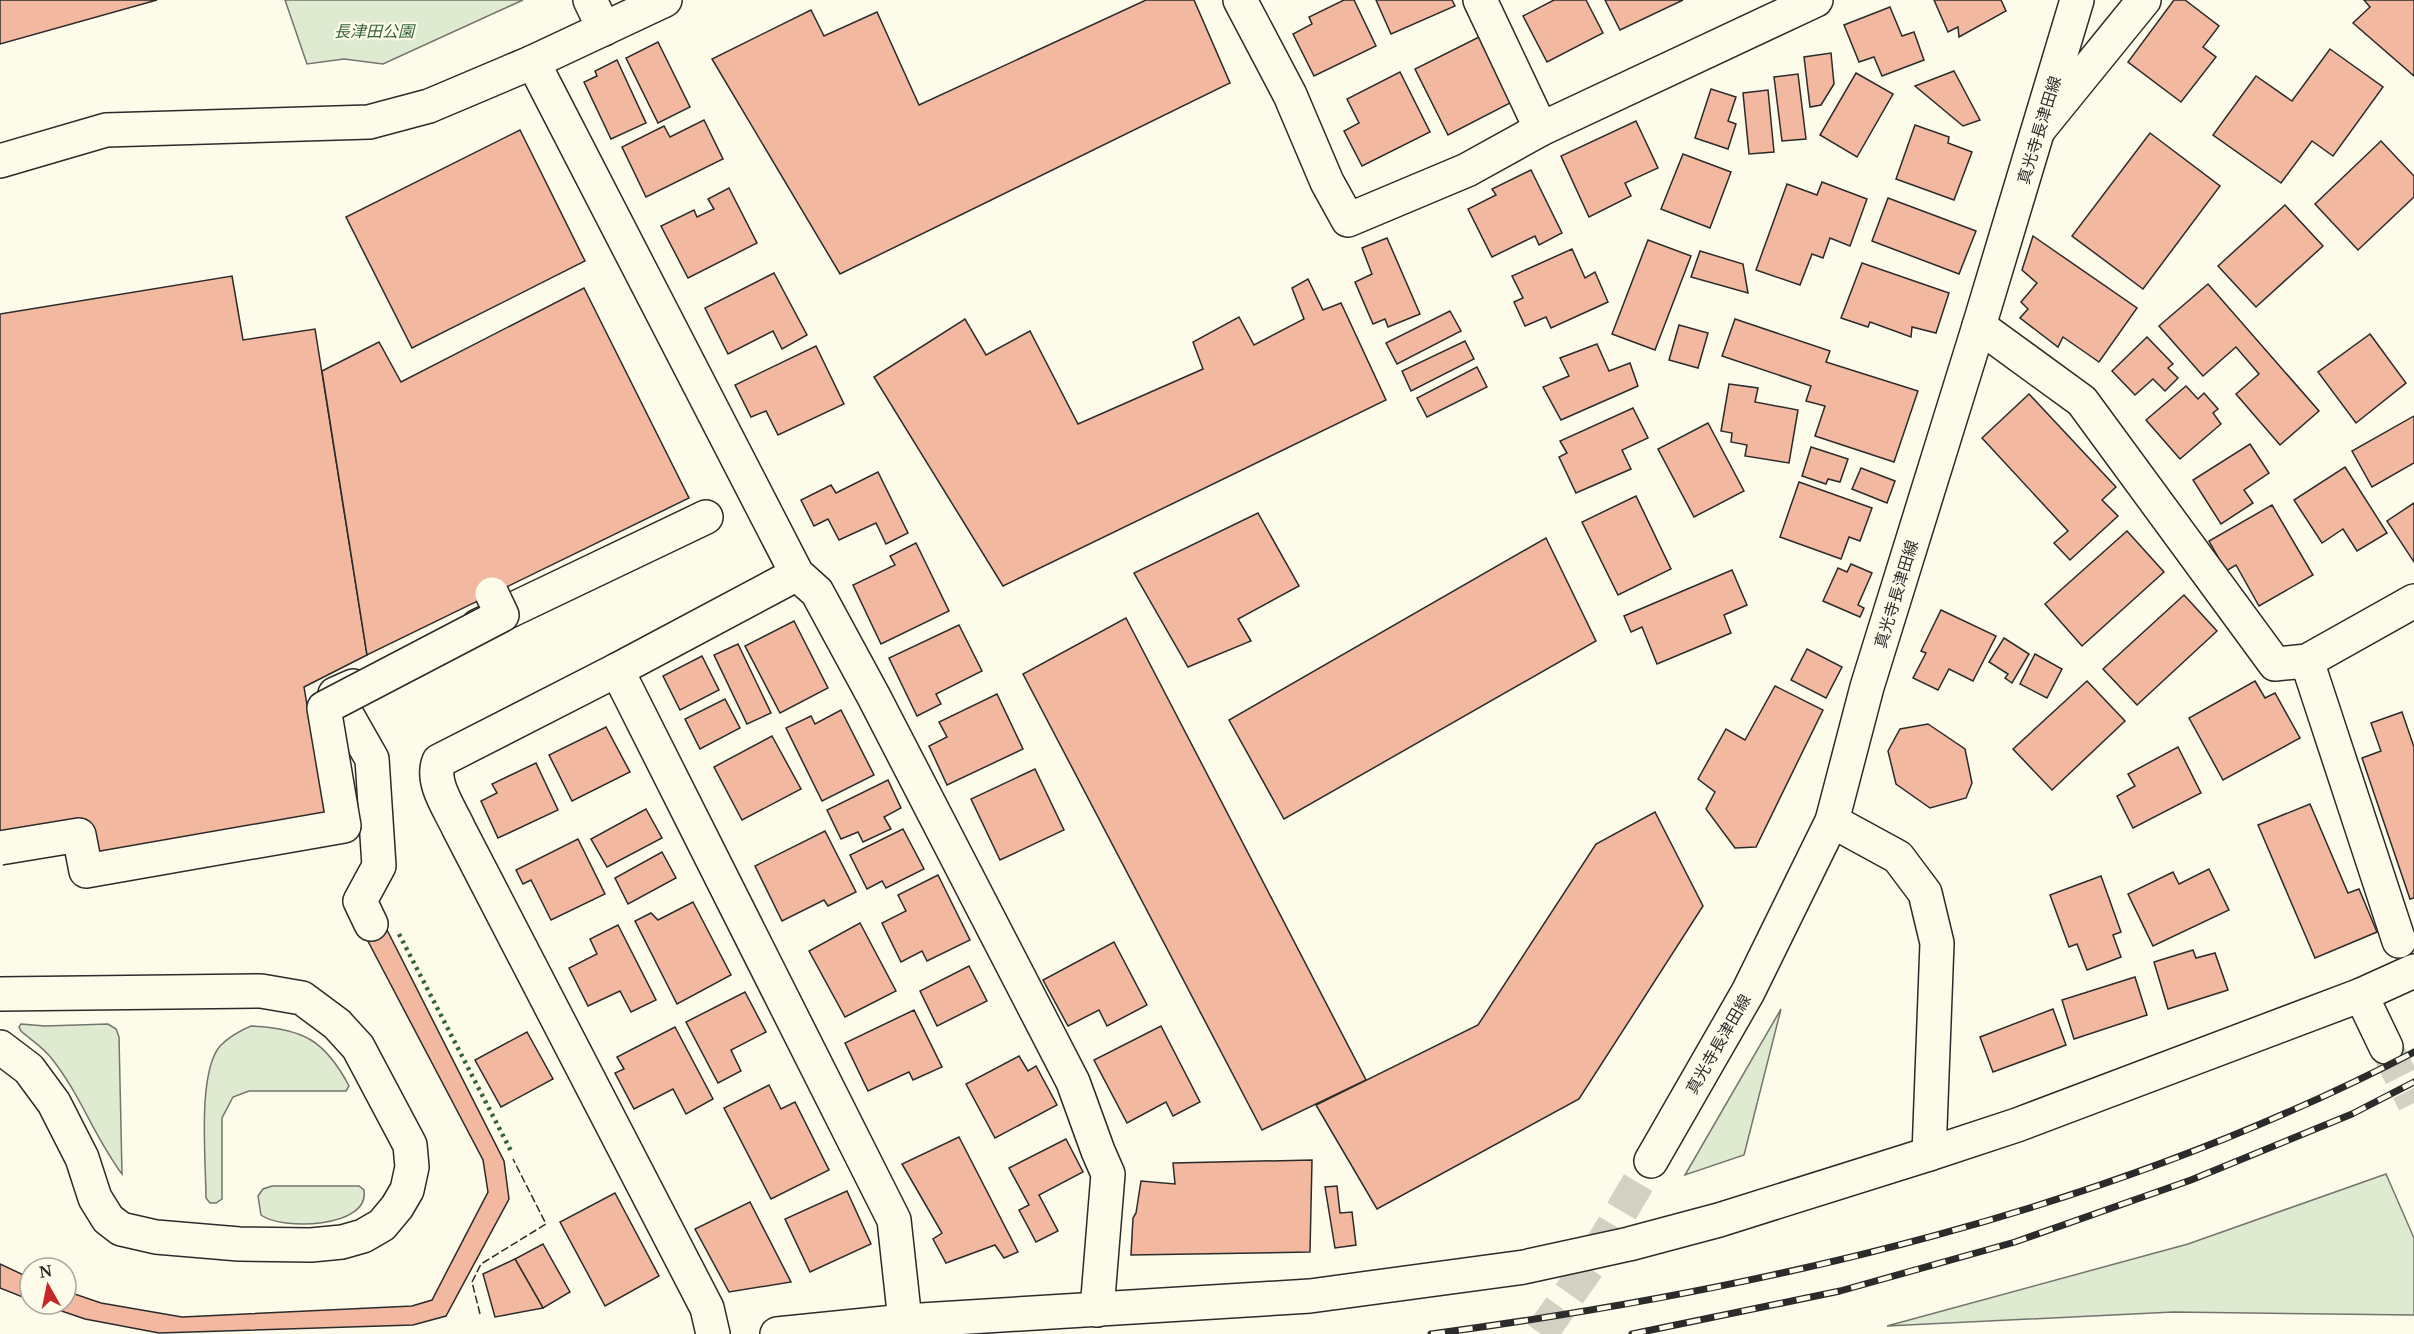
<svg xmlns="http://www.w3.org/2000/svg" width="2414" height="1334" font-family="'Noto Serif','Noto Sans JP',serif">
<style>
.green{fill:#deebd1;stroke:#74746e;stroke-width:1.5}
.building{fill:#f2b8a0;stroke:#2b2b2b;stroke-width:1.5}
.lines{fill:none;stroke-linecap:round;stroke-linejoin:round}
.minor-tunnel{stroke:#d3d1c4;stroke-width:33;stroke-dasharray:33 16;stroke-linecap:butt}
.secondary-tunnel{stroke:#d3d1c4;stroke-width:33;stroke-dasharray:33 16;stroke-linecap:butt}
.pedestrian-casing{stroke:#2b2b2b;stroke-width:36}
.minor-casing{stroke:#2b2b2b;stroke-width:36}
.tertiary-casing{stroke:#2b2b2b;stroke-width:36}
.secondary-casing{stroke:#2b2b2b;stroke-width:36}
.pedestrian{stroke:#fdfbea;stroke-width:33}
.minor{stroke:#fdfbea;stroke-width:33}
.tertiary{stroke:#fdfbea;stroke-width:33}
.secondary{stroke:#fdfbea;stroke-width:33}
.rail-casing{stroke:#2b2b2b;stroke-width:7}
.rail{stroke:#fdfbea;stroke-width:4.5;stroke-dasharray:14;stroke-linecap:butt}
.pedestrian-bridge-casing{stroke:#2b2b2b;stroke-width:36;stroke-linecap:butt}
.pedestrian-bridge{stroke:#fdfbea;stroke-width:33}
.hedge{stroke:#34623c;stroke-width:4.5;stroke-dasharray:3 4.5;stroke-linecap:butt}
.fence{stroke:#2b2b2b;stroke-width:1.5;stroke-dasharray:8 3;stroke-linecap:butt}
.labels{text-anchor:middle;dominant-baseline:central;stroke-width:4.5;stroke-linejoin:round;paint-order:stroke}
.park-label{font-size:16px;font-style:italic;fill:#34623c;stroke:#fdfbea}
.street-label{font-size:16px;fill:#2b2b2b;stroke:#fdfbea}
</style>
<rect width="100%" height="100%" fill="#fdfbea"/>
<g class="green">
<polygon points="285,0 523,0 383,64 344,59 307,64"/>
<polygon points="1781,1009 1744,1155 1685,1175"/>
<path d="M21 1024 45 1026 108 1024 116 1029 119 1037 122 1174C95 1138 80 1094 52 1059 44 1048 31 1040 21 1031L19 1027Z"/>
<path d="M251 1026C302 1028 325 1040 349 1086L346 1091H249L233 1097 222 1118V1199L216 1203H210L206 1198C206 1162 197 1073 220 1046 229 1037 239 1031 251 1026Z"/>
<polygon points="2386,1174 2414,1238 2414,1315 2173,1312 1887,1326 2188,1244"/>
<path d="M272 1186H359L364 1190C370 1229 280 1230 261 1215L258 1196 263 1189Z"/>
</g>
<g class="building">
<polygon points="0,0 157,0 0,44"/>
<polygon points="1146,0 1194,0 1230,83 840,274 712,59 811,10 824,36 877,12 919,105"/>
<polygon points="1344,0 1354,0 1376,46 1314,76 1293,34 1312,24 1309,17"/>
<polygon points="1376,0 1452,0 1455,6 1391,34"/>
<polygon points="1554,0 1586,0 1603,33 1547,62 1523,16"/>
<polygon points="1605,0 1683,0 1620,30"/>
<polygon points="1934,0 2001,0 2006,11 1959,37 1958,27 1948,32"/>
<polygon points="2174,0 2185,0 2219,26 2203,47 2216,57 2181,102 2128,62"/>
<polygon points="2364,0 2414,0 2414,76 2353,23 2370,7"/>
<polygon points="1890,7 1902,36 1914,32 1924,60 1882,76 1874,57 1859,62 1844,25"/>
<polygon points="1481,36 1514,101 1448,135 1415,69"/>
<polygon points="658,42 690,107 658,123 626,58"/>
<polygon points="2330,49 2383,87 2333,156 2312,141 2281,183 2213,135 2256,76 2292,101"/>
<polygon points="1831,53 1834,84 1821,105 1810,107 1804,57"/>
<polygon points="617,60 646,123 611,139 584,82 597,76 595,71"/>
<polygon points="1954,71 1980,120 1963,126 1915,86"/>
<polygon points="1400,72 1430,132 1362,166 1344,131 1359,123 1347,99"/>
<polygon points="1856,73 1893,94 1857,157 1820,135"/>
<polygon points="1798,74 1806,139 1782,141 1774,77"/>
<polygon points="1711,89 1736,97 1728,121 1736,124 1728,149 1695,138"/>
<polygon points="1768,90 1774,152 1749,154 1743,93"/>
<polygon points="704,120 723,159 646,197 622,147 664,126 670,137"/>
<polygon points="1636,121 1658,168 1625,183 1631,196 1589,217 1561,156"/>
<polygon points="1915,125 1949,137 1948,143 1972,152 1954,200 1896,179"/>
<polygon points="520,130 585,261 412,348 346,217"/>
<polygon points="2150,133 2220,186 2143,289 2072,236"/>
<polygon points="2381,141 2414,176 2414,197 2358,250 2315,204"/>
<polygon points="1683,154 1731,172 1710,228 1661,209"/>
<polygon points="1531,170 1562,233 1539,245 1535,236 1492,257 1468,209 1496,195 1492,189"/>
<polygon points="1822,182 1867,199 1850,246 1830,238 1823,258 1812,254 1800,285 1756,270 1787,184 1817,195"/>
<polygon points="729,188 757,243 688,278 661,226 694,210 697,217 714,209 708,199"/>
<polygon points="1888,198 1976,231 1959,274 1872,241"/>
<polygon points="2285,205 2323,246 2256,307 2218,266"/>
<polygon points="2033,236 2137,308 2099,362 2063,337 2058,347 2020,318 2028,309 2021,302 2037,283 2022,270"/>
<polygon points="1387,238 1420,314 1388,327 1385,319 1373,324 1355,282 1372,274 1362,248"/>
<polygon points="1648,240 1691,256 1655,350 1612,334"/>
<polygon points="1572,249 1585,278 1595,272 1608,302 1551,328 1546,317 1525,326 1514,302 1523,298 1512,276"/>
<polygon points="1700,251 1743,264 1748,293 1691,277"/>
<polygon points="1862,263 1949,293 1936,333 1912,327 1911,337 1870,322 1868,327 1841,318"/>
<polygon points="774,273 807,335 782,349 773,331 728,354 705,308"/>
<polygon points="232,276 243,340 315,329 367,655 304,687 328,829 86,871 79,835 0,848 0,314"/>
<polygon points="1308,279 1323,310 1341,303 1386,400 1003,586 874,377 965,319 986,355 1030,331 1078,424 1203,369 1193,342 1239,317 1254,345 1304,319 1292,288"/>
<polygon points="2208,284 2319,411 2280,445 2236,394 2259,374 2236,347 2203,376 2159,326"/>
<polygon points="584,288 689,498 367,655 322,371 379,342 401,382"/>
<polygon points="1450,311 1461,331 1397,364 1386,343"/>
<polygon points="1735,319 1830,351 1826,362 1918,391 1894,462 1815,436 1825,406 1806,401 1811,386 1722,356"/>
<polygon points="1679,325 1708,333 1698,368 1669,360"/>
<polygon points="2370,334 2406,383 2356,423 2318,372"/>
<polygon points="2147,337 2173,364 2168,368 2178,378 2165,391 2153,379 2135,395 2112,371"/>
<polygon points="1465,341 1474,359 1411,391 1402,371"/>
<polygon points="1597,344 1609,371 1630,363 1638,386 1561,420 1543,387 1569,376 1560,358"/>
<polygon points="816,346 844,404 778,435 766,411 751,417 735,385"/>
<polygon points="1477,367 1487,387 1427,417 1417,398"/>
<polygon points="1729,384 1758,388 1755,402 1798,410 1789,463 1745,456 1747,445 1731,442 1732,433 1721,431"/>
<polygon points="2186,386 2198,399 2204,393 2218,409 2213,413 2221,424 2180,459 2146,420"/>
<polygon points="2029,394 2116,487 2102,500 2118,516 2070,560 2054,543 2068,531 1982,438"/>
<polygon points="1633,408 1648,438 1622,450 1631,469 1576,493 1559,457 1567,453 1560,441"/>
<polygon points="2414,416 2414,463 2372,487 2352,451"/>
<polygon points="1708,423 1744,491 1694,517 1658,449"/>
<polygon points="2250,444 2269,473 2244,490 2253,503 2221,524 2193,480"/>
<polygon points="1811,447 1848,459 1840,482 1828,479 1826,484 1802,476"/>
<polygon points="2345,467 2387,533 2357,551 2343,529 2322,543 2294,500"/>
<polygon points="1861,468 1895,481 1887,503 1852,489"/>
<polygon points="878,472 908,533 886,544 876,523 839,540 828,519 814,526 801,500 831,485 836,493"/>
<polygon points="1799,482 1872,508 1860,541 1849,537 1841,559 1780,537"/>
<polygon points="1636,496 1671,569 1618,595 1582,522"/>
<polygon points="2414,503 2414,562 2387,521"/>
<polygon points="2272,505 2313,575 2259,606 2236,565 2226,571 2209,541"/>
<polygon points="1258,513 1299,586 1238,619 1251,641 1188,667 1134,573"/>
<polygon points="2127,531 2164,572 2082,646 2045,604"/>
<polygon points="1546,538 1596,641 1284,819 1229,720"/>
<polygon points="916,543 949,611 881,644 853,585 895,565 890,556"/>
<polygon points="1851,564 1872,573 1858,605 1864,608 1860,617 1823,601 1838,568 1847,572"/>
<polygon points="1732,570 1747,605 1724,615 1731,633 1657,664 1642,627 1631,632 1624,616"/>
<polygon points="2184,595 2217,631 2137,705 2103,669"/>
<polygon points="1941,610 1996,636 1973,681 1949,669 1938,690 1913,678 1926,653 1921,651"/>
<polygon points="1126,618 1366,1080 1262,1130 1023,674"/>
<polygon points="794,621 828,688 780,713 745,646"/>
<polygon points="959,625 982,671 936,694 941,704 917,716 889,658"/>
<polygon points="2004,638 2029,654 2012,683 2005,678 2008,674 1989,662"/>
<polygon points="738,644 771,713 747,724 714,655"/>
<polygon points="1807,649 1842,667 1826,698 1791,680"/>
<polygon points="2035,654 2062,669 2047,698 2020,684"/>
<polygon points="702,656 719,690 680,710 663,676"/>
<polygon points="2087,681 2125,721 2052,790 2013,749"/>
<polygon points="2255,681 2265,698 2275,693 2300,738 2223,780 2189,718"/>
<polygon points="1775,686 1823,710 1756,847 1735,848 1706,809 1715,792 1698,779 1726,729 1745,740"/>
<polygon points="997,694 1023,749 947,785 929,746 947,737 939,722"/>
<polygon points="725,699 740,728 700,749 685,719"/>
<polygon points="841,710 874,775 822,801 786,728 811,716 815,724"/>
<polygon points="2402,712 2414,747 2414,898 2410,899 2362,758 2381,751 2371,723"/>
<polygon points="1928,724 1965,749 1972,783 1966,798 1930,808 1896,784 1888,751 1900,729"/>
<polygon points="606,727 630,772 572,801 549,755"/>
<polygon points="772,736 801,789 742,820 714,767"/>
<polygon points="2178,747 2201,793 2133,828 2117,796 2135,786 2128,774"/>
<polygon points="536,763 558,810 498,838 481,801 497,793 492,784"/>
<polygon points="1035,769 1064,830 1000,860 971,799"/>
<polygon points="888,780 901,808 884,817 891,829 863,842 858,832 841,839 827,810"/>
<polygon points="2310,804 2348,893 2359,889 2377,932 2315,958 2258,825"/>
<polygon points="646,809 662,838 607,867 591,839"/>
<polygon points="1655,812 1703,906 1579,1099 1377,1209 1316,1105 1478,1025 1596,844"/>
<polygon points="903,829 924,869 886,888 882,881 867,889 850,855"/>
<polygon points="825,831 856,892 828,906 824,900 782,921 755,866"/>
<polygon points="578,839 605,894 551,920 531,880 523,884 516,870"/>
<polygon points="662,852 676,878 628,904 615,878"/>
<polygon points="2209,869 2229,910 2153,946 2128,894 2173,872 2179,884"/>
<polygon points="938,875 970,940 927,961 922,951 901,962 882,923 906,911 898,895"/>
<polygon points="2101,876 2121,932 2113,935 2121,957 2087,970 2077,944 2069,947 2050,895"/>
<polygon points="693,902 731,975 677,1004 635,921 651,913 658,920"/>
<polygon points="382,920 504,1161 509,1199 446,1316 413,1325 159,1333 85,1319 41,1304 66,1304 66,1291 101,1303 182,1317 412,1306 432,1300 488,1192 483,1160 361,928"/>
<polygon points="860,923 896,991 845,1017 809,951"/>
<polygon points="618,925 656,1000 631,1012 620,991 588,1006 569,968 597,954 590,939"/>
<polygon points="1114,942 1147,1005 1107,1026 1099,1010 1068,1026 1043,980"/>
<polygon points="2193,950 2196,958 2215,953 2228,990 2168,1009 2154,962"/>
<polygon points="969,966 987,1001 937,1026 920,991"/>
<polygon points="2135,977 2147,1015 2074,1039 2062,1000"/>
<polygon points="745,992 766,1032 731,1050 741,1071 718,1083 686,1022"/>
<polygon points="2053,1009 2066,1045 1993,1072 1980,1037"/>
<polygon points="914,1010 942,1067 913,1080 909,1072 868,1091 845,1043"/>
<polygon points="1161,1026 1200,1102 1173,1116 1166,1102 1127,1123 1094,1060"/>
<polygon points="675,1027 713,1099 686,1114 673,1089 634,1109 615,1073 624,1069 617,1057"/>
<polygon points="527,1032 553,1079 501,1107 475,1060"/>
<polygon points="1019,1056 1028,1071 1036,1066 1057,1105 995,1138 966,1084"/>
<polygon points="769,1085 781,1109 795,1102 829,1170 771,1199 724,1108"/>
<polygon points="959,1137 1018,1252 1004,1258 995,1245 946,1263 933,1239 942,1233 902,1164"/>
<polygon points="1066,1139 1083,1172 1039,1195 1058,1231 1036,1242 1019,1210 1029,1205 1009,1168"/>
<polygon points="1312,1160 1310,1252 1131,1255 1133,1218 1136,1213 1141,1181 1175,1184 1173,1163"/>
<polygon points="1337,1186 1340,1213 1352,1212 1356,1245 1335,1248 1325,1187"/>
<polygon points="847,1191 871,1244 810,1272 785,1219"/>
<polygon points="615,1193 659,1276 605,1306 560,1222"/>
<polygon points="750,1202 791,1282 729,1292 695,1229"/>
<polygon points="543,1244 570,1292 543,1308 515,1259"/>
<polygon points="515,1259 543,1308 495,1317 483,1274"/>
<polygon points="0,1264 30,1278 30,1300 0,1288"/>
</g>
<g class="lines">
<polyline class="minor-tunnel" points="2386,1047 2414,1103"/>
<polyline class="secondary-tunnel" points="1541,1334 1589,1266 1651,1161"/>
<g class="pedestrian-casing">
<g id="pedestrian">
<polyline points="478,626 706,517"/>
<polyline points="353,686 335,694 372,759 379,866 360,901 371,924"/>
</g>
</g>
<g class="minor-casing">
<g id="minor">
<polyline points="590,0 604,29"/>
<polyline points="665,0 533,62 797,574 817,592 874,697 1073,1082 1098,1151 1108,1174 1097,1310"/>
<polyline points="1240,0 1290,95 1327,182 1348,220 1467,170 1541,129 1816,0"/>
<polyline points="1480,0 1541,129"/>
<polyline points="2040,128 2144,0"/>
<polyline points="1979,326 2082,401 2275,664 2307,661 2414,601"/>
<polyline points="797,574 617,670 894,1220 905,1321"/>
<polyline points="2307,661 2399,941"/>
<path d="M617 670 439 761C430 782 450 809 459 829L707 1308 713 1334"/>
<polyline points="0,994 261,991 302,998 337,1024 358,1047 410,1145 412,1167 407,1190 397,1207 382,1225 363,1236 342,1242 311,1245 239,1244 156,1237 121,1229 108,1219 95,1198 82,1158 54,1103 29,1069 0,1047"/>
<polyline points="2386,1047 2361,995 2414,971"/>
</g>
</g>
<g class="tertiary-casing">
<g id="tertiary">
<polyline points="0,161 106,130 369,122 429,106 533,62"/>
<polyline points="1832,821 1898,857 1925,893 1937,943 1929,1154"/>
<polyline points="777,1334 905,1321 1310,1296 1524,1267 1629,1244 1719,1220 1929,1154 2017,1125 2361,995"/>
</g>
</g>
<g class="secondary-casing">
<polyline id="secondary" points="1651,1161 1748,992 1832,821 1867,687 1979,326 2077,0"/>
</g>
<use href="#pedestrian" class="pedestrian"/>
<use href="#minor" class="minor"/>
<use href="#tertiary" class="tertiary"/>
<use href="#secondary" class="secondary"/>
<g class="rail-casing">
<g id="rail">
<path d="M1431 1334C1769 1289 2110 1210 2414 1052"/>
<polyline points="1632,1334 1840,1291 2015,1242 2191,1180 2352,1114 2414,1082"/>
</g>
</g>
<use href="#rail" class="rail"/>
<g class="pedestrian-bridge-casing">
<polyline id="pedestrian-bridge" points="0,848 79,835 86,871 344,826 324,708 502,615 492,594"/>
</g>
<use href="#pedestrian-bridge" class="pedestrian-bridge"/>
<polyline class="hedge" points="399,934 511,1151"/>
<polyline class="fence" points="480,1314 472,1282 481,1264 546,1224 513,1159"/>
</g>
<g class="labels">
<g class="park-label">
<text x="374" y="31">長津田公園</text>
</g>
<g class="street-label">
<text transform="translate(2039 130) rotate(-73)">真光寺長津田線</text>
<text transform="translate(1896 594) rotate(-73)">真光寺長津田線</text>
<text transform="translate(1718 1044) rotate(-60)">真光寺長津田線</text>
</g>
</g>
<g transform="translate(48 1286) rotate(351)"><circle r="28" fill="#fdfbea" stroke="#a9a89e" stroke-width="1.5"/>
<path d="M0-4.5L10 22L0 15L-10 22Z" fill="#c62828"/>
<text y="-9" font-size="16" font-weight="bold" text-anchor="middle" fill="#2b2b2b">N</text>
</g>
</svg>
